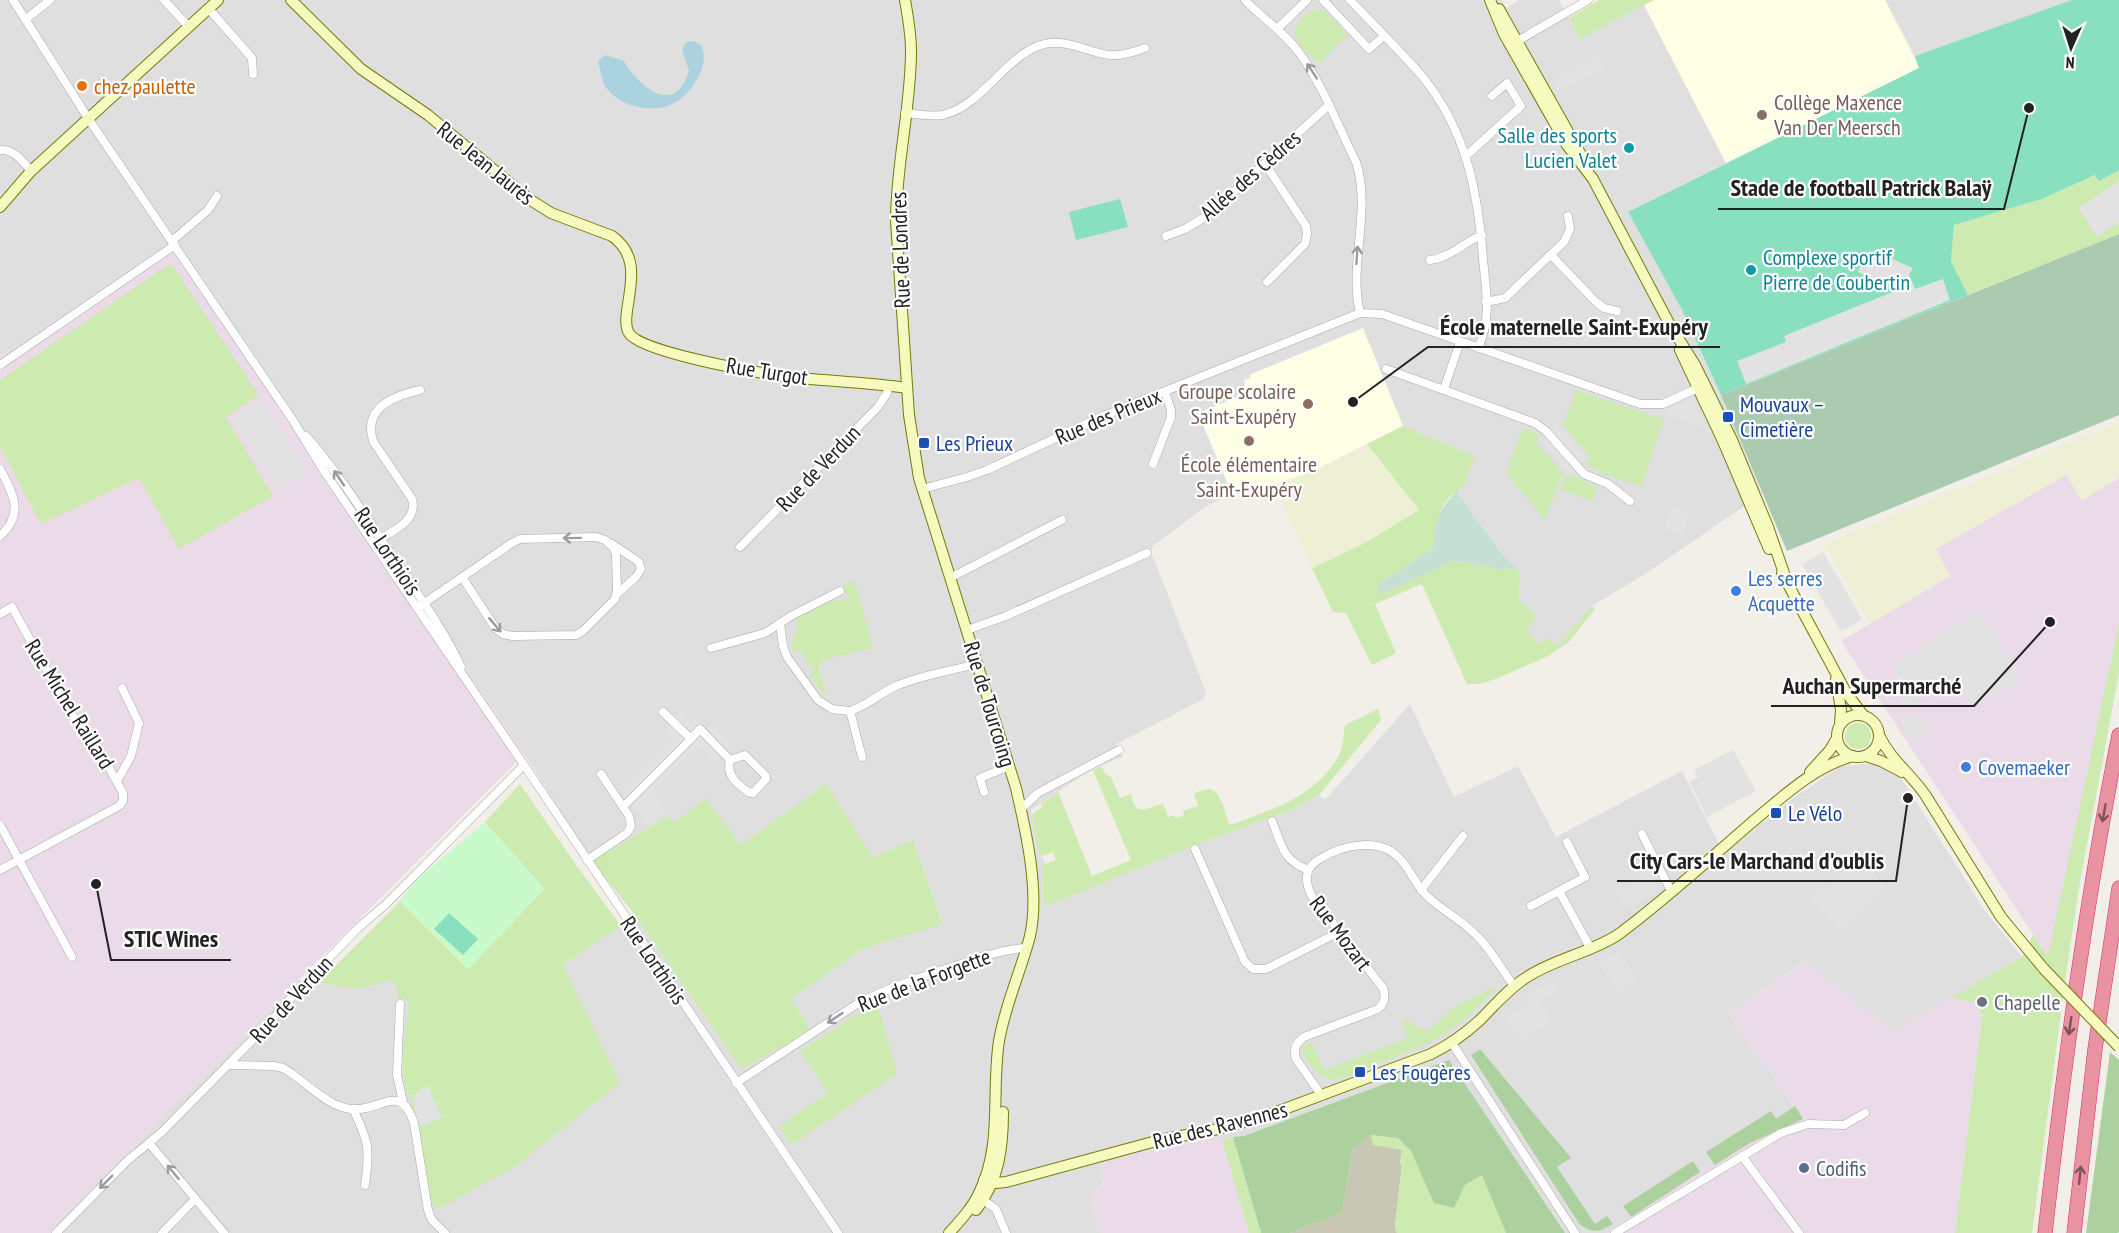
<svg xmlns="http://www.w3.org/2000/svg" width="2119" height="1233" font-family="'PT Sans Narrow',sans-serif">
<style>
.residential{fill:#e0dfdf}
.industrial{fill:#ebdbe8}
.education{fill:#ffffe5}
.construction{fill:#c7c7b4}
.farmland{fill:#eef0d5}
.grass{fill:#cdebb0}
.forest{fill:#add19e}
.wetland{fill:#c6e0d4}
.cemetery{fill:#aacbaf}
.park{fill:#c8facc}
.pitch{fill:#88e0be}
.parking{fill:#e2e2e2}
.water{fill:#aad3df}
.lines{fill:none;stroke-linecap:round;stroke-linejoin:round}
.street-casing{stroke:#a9a9a9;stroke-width:9}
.secondary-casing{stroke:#707d05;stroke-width:12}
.highway-casing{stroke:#dc2a67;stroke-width:15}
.street{stroke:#fff;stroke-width:8}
.secondary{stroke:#f7fabf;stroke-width:10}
.highway{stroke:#e892a2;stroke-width:14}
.secondary-bridge-casing{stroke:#707d05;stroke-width:12;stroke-linecap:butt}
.secondary-bridge{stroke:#f7fabf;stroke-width:10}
.oneway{stroke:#9c9c9c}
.oneway2{stroke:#7b545c}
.food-dot{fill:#e8710a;stroke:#fff;stroke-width:2}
.education-dot{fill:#8d6e63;stroke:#fff;stroke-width:2}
.culture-dot{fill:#0f9aa8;stroke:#fff;stroke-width:2}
.transit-dot{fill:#1a4fb4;stroke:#fff;stroke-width:2}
.shop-dot{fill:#3f7fe0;stroke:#fff;stroke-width:2}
.worship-dot{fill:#6b7280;stroke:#fff;stroke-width:2}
.service-dot{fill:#5c6f8a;stroke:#fff;stroke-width:2}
.labels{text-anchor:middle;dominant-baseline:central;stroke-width:4.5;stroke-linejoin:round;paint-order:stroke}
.food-label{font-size:22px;fill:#c56008;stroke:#fff;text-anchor:start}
.education-label{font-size:22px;fill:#785e54;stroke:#fff;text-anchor:start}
.culture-label{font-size:22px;fill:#0d838f;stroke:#fff;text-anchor:end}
.street-label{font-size:22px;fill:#222;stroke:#fff}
.transit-label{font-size:22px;fill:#164399;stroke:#fff;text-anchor:start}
.shop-label{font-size:22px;fill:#366cbe;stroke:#fff;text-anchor:start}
.worship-label{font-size:22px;fill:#5b616d;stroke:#fff;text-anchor:start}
.service-label{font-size:22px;fill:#4e5e75;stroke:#fff;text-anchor:start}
.leader{fill:none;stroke:#222;stroke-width:2}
.callout-dot{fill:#222;stroke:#fff;stroke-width:2}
.callout-label{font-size:24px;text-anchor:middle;font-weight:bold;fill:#222;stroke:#fff;stroke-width:4.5;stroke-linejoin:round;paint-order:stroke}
</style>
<rect width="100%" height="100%" fill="#f2efe9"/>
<g class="residential">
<polygon points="0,0 1502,0 1506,8 1519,0 1559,0 1580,39 1644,5 1726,163 1628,212 1682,310 1721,395 1762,494 1648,572 1592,606 1557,647 1538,644 1526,631 1518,599 1521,575 1502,554 1456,491 1475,456 1403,426 1314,471 1274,485 1232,494 1205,507 1153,546 1151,552 1206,692 1204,699 1116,744 1123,757 1099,766 1071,783 1031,810 1038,853 1042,856 1045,864 1042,869 1043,905 1051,904 1204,842 1292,810 1319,795 1325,800 1410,704 1454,797 1518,766 1556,837 1682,771 1724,854 1792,799 1841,766 1868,764 1896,770 1985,911 2022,957 1894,1032 1803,962 1729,1014 1803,1119 1750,1143 1715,1165 1700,1172 1606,1233 1565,1233 1449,1060 1244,1136 1222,1140 1218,1137 1163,1146 1100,1164 1104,1178 1102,1184 1094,1193 1091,1202 1100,1233 62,1233 148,1131 299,980 356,989 394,979 410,1001 402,1070 408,1095 411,1099 563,965 635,915 741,1069 810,1031 791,999 863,949 943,923 913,840 873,857 740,845 674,822 668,816 592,861 524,754 176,241 0,357"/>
<polygon points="1885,0 2072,0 1915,56"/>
</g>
<g class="industrial">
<polygon points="176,240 524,754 148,1131 62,1233 0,1233 0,357"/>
<polygon points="2066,475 2082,500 2119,478 2119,623 2048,957 1841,641 1950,576 1935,549"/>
<polygon points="1804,962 1894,1032 1951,998 1974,1002 1982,1015 1955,1233 1606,1233 1700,1172 1715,1165 1750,1143 1803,1119 1729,1014"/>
<polygon points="1219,1137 1222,1140 1249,1233 1100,1233 1091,1202 1094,1193 1103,1184 1104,1178 1100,1164 1163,1146"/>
</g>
<g class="education">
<polygon points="1654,0 1885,0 1919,68 1726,163 1644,5"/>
<polygon points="1363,328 1403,426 1314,471 1274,485 1232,494 1198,413 1245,394 1243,388 1245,383 1244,380 1250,378 1251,374"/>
</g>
<polygon class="construction" points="1371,1135 1374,1145 1402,1149 1400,1163 1402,1164 1395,1227 1397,1233 1290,1233 1342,1213 1353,1148"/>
<g class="farmland">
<polygon points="2119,422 2119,478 2082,500 2066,475 1936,549 1950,576 1870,624 1824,544"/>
<polygon points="1367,444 1419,510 1363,544 1312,568 1274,485 1314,471"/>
</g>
<g class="grass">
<polygon points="1599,0 1654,0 1580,39 1569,18"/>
<path d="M1314 9 1325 11 1348 36 1318 63C1296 41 1280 31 1314 9Z"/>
<polygon points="2119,170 2119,234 1968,295 1951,261 1954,225 2042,199 2096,175 2099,180"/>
<polygon points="171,263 259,395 226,417 273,496 179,549 139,478 41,524 0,447 0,380"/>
<polygon points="1576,390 1664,419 1641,487 1599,472 1585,464 1590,457 1563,426"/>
<path d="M1403 426 1475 456 1463 488C1438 498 1436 526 1433 549L1377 585 1381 593 1454 561 1499 569 1516 568 1521 575 1518 599 1536 615 1527 631 1538 644 1549 637 1557 647 1592 606 1595 609 1569 642 1548 656 1498 678 1480 684H1467L1422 584 1375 604 1396 653 1372 665 1346 613 1333 612 1312 568 1363 544 1419 510 1367 444Z"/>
<polygon points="1523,427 1540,435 1535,441 1563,473 1545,521 1506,472"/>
<polygon points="1565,475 1567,478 1574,475 1597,488 1592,501 1561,490"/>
<path d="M854 580 873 648 822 660 819 669 827 699 809 675 814 671 799 649 793 653 791 646 798 628 795 621C805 605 832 601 849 599L842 586Z"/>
<polygon points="2119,623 2119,673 2080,882 2067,967 2032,1233 1955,1233 1982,1015 1974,1002 1951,998 2022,957 2033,935 2048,956"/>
<path d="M1378 709 1381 720 1319 795 1292 810 1204 842 1051 904 1043 905 1042 868 1045 864 1056 860 1053 852 1042 856 1038 853 1032 814 1042 807 1041 804 1058 792 1092 876 1131 860 1093 770 1101 766 1105 774 1111 777 1120 798 1131 794C1136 819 1146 807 1163 804L1168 817 1174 815 1176 818 1184 815 1183 811 1198 806 1194 793C1199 792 1205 789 1209 789 1221 790 1226 815 1229 824H1233C1274 809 1314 797 1338 757 1344 748 1343 735 1345 725Z"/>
<circle cx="1858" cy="736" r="13"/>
<path d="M520 784 579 869 621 926 563 965 620 1083 516 1166 437 1210 431 1202 411 1099C395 1077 407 1027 409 1001L398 997 394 980 356 989 319 983 400 901 468 969 544 889 485 822Z"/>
<polygon points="826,784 873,857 913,840 943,924 863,949 791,999 811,1031 741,1069 635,915 592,861 668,816 675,822 705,798 741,845"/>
<path d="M1498 985C1485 999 1473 1013 1459 1024 1431 1045 1399 1056 1367 1068 1358 1072 1347 1078 1337 1079 1319 1081 1306 1063 1302 1048L1311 1041 1324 1070 1407 1038 1403 1023 1406 1019 1427 1032 1451 1009Z"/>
<polygon points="877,1001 897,1074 792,1145 779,1127 828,1092 800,1051"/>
<polygon points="1371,1135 1398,1138 1412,1151 1434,1203 1454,1208 1465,1185 1482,1175 1506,1233 1397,1233 1395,1227 1402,1165 1400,1164 1402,1150 1373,1145"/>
<polygon points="1233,1137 1261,1233 1249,1233 1222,1140"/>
</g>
<g class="forest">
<path d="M1480 1049 1571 1158 1557 1167 1595 1224 1607 1216 1613 1224C1597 1233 1595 1233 1580 1225L1471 1055Z"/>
<polygon points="2110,1052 2119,1060 2119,1231 2118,1233 2086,1233"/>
<polygon points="1449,1060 1565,1233 1506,1233 1482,1175 1465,1185 1454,1208 1434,1203 1411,1151 1398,1138 1371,1135 1353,1148 1342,1213 1290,1233 1261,1233 1233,1137 1244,1136"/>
<polygon points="1795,1106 1803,1119 1750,1143 1715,1165 1706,1152 1771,1111 1776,1119"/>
<polygon points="1693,1161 1700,1172 1631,1217 1623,1206"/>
</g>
<path class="wetland" d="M1456 491 1502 554 1516 568 1499 569 1454 561 1381 594 1377 585 1433 549C1437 518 1436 515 1456 491Z"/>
<polygon class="cemetery" points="2119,234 2119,415 1787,551 1721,395"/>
<polygon class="park" points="485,822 544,888 468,970 400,901 415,881"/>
<g class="pitch">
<polygon points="2072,0 2119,0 2119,170 2099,181 2095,175 2042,199 1954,225 1951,261 1968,295 1721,395 1682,310 1628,212 1919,68 1915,56"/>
<polygon points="1120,199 1128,227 1076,240 1069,212"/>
<polygon points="449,913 478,939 463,955 434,929"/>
</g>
<g class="parking">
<polygon points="1600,56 1605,68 1559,91 1553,79"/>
<polygon points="2119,181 2119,222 2097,237 2079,208"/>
<polygon points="1865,255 1884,263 1888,257 1913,268 1909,274 1915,289 1943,279 1950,300 1746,384 1737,361 1786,342 1784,336 1900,289 1858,272"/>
<polygon points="1692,397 1707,429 1669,417 1665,410"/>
<polygon points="260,399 308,473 279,491 231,418"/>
<polygon points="1556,424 1587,458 1569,474 1539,440"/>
<polygon points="1672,506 1690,512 1682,535 1664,529"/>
<polygon points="1823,552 1862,619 1841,632 1802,564"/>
<polygon points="1980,610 2022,678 1972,708 1954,679 1899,711 1900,696 1895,664"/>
<polygon points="1915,711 1929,734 1913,743 1900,720"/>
<polygon points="681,712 690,721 694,717 706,729 711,724 732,744 716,763 699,747 653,793 666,813 647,826 621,791 674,739 664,729"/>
<polygon points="1733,750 1756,791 1707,817 1689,782 1698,777 1694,770"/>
<polygon points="1847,867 1857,877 1868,867 1886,888 1841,931 1810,899"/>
<polygon points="1655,868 1665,887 1626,909 1615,890"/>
<polygon points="1618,951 1638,979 1619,992 1598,963"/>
<polygon points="1551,980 1560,989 1540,1002 1552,1020 1522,1040 1505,1019 1530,1002 1524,998"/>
<polygon points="427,1085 442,1117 418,1127 413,1096"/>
</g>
<path class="water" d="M694 41 701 45C706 56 704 65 699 76 692 88 684 99 670 105 649 114 615 105 604 84 601 77 600 68 598 61L605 55 623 60C640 87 674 118 689 71L682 50 686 42Z"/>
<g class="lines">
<g class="street-casing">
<g id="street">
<polyline points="13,0 88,118 294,422 322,468 524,765 838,1233"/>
<polyline points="164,0 189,27"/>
<path d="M1245 0C1262 18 1283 31 1298 51 1323 85 1337 124 1356 162 1372 211 1348 264 1360 313"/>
<polyline points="1323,0 1369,49 1384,36"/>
<path d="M1350 0C1374 25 1399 50 1422 76 1466 130 1478 191 1483 259 1486 291 1492 318 1478 348"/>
<polyline points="209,9 252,58 253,74"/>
<polyline points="26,19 50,0"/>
<polyline points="1278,28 1307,0"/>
<polyline points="1514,43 1588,0"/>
<path d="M905 113C917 114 930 117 942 115 979 108 1003 60 1038 46 1064 36 1085 52 1110 55 1122 56 1133 52 1145 48"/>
<path d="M0 150C15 149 22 161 31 171"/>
<polyline points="1466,156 1521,106 1507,83 1492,96"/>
<polyline points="1265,164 1306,226 1307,234 1305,244 1267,282"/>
<polyline points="1166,236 1185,229 1208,215 1329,105"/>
<polyline points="172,241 208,210 217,196"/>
<polyline points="1551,255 1596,302 1604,308 1617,311"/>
<path d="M1430 260C1450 258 1464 242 1482 235"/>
<polyline points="1486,302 1505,298 1564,242 1570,229 1568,216"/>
<polyline points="0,365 175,245"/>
<polyline points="1386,369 1535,423 1546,431 1584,474 1608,484 1630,501"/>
<polyline points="1444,389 1460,342"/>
<path d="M306 436C338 472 364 514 391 554 415 591 443 627 461 667"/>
<polyline points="1153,464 1171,417 1171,410 1165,392"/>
<path d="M0 469C13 493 25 514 0 536"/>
<polyline points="922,489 967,477 987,470 1103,416 1360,313 1382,314 1640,404 1663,404 1700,387"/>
<path d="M378 540C394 530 418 521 412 499L373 441C363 407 394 396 420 390"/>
<polyline points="612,544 639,562 641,569 636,577 616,595"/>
<polyline points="740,547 878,407 887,393 889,385"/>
<polyline points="950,578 1062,520"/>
<polyline points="417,608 512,543 520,539 596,537 605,540 614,548 616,555 617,591 615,599 583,631 576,635 512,636 503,634 496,629 462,577"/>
<polyline points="0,614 12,607 70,713 92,737 123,793 123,801 119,806 0,870"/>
<polyline points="780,623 783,646 787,657 818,700 832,709 850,711 862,757"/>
<polyline points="967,630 1006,616 1147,553"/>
<polyline points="711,648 765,633 791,616 840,591"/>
<path d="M850 711C867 706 880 693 896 686 921 675 950 671 977 664"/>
<path d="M691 739 700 729 730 760C726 775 736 783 748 792L753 793 766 779V776L745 755 730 760"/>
<polyline points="117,781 131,756 139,723 122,688"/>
<polyline points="984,792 980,778 1010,766"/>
<polyline points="623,807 691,739 663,712"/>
<polyline points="1021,809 1038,793 1119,750"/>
<path d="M1272 821C1282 845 1282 860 1308 870"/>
<polyline points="0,825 72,957"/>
<polyline points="1642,834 1671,891"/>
<polyline points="1195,849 1245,962 1253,969 1266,969 1339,932"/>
<polyline points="587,860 627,833 631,826 629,816 601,774"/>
<polyline points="1421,890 1463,836"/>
<polyline points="1559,891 1591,949"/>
<polyline points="1531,906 1585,877 1567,842"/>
<polyline points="400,1004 397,1075 403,1102"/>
<polyline points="1452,1043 1575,1233"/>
<path d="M228 1065 274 1066 283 1068C303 1079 326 1106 350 1109 380 1113 400 1080 414 1123L428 1210 432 1220 445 1233"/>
<path d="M736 1083 857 1004C891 986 930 974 967 962 987 956 1005 949 1026 948"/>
<path d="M1322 1096 1296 1059C1293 1049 1296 1043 1304 1037L1378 1009C1385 1003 1386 997 1383 988L1311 895C1305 881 1304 869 1318 860 1343 844 1382 836 1402 861 1412 873 1417 887 1429 898 1444 911 1462 921 1476 935 1491 949 1501 969 1514 986"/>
<path d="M353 1109C369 1142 370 1149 365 1185"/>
<polyline points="149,1143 224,1233"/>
<polyline points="1742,1156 1799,1233"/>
<polyline points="979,1197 996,1209 1006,1233"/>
<polyline points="56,1233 127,1161 162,1132 272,1020 288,1001 358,928 385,905 524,765"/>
<polyline points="162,1233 195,1199"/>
<polyline points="1615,1233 1781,1133 1808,1124 1844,1125 1865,1113"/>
</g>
</g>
<g class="secondary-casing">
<g id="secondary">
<path d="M291 0 361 69 428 115 529 199 551 213 612 236C639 255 631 283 627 311 626 318 625 327 629 333 639 352 756 372 780 376 823 381 865 382 907 388"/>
<path d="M905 0C908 17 911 33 911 51 911 108 896 164 896 221L909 415 919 478 1016 788C1026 831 1040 892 1030 936 1021 971 1005 1005 999 1041 991 1092 1003 1145 979 1193 972 1208 960 1221 949 1233"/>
<polyline points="1490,0 1504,34 1567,145 1593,179 1670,325 1695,365 1732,440 1768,527 1786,579"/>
<polyline points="1499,9 1584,160"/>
<polyline points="0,207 31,171 218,0"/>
<polyline points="1680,350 1722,439 1769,549"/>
<polyline points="1782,573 1847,694 1863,715"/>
<polyline points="1836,679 1841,710 1840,724"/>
<circle cx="1858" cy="736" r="21"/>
<path d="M1880 737C1891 760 1912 775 1926 796L2001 917 2044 969"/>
<polyline points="1866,756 1881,761 1902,772"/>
<polyline points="1810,772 1830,750 1837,738"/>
<path d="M984 1180 996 1183 1006 1182 1160 1140 1223 1128 1263 1117 1431 1054C1449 1045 1465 1034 1480 1020 1495 1005 1509 988 1527 977 1556 958 1591 953 1619 934 1665 900 1707 861 1750 824 1781 798 1813 767 1853 756"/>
<path d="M976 1210C999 1180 1003 1148 1003 1112"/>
</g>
</g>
<g class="highway-casing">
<g id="highway">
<path d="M2045 1233C2064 1066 2086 900 2119 735"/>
<polyline points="2074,1233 2095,1049 2119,888"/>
</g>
</g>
<use href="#street" class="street"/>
<use href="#secondary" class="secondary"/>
<use href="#highway" class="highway"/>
<g class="secondary-bridge-casing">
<polyline id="secondary-bridge" points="2044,969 2119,1047"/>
</g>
<use href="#secondary-bridge" class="secondary-bridge"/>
</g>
<defs><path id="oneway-shaft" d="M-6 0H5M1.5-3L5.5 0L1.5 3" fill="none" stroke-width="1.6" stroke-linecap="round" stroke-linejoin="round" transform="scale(1.5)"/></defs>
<g class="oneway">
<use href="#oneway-shaft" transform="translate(1312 71) rotate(-123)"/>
<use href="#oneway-shaft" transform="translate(1357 255) rotate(-86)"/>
<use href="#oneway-shaft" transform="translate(339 478) rotate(-124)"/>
<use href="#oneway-shaft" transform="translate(572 538) rotate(179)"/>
<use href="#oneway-shaft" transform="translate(495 625) rotate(50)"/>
<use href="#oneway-shaft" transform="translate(835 1018) rotate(146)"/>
<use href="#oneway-shaft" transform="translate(173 1172) rotate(-129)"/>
<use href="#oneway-shaft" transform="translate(106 1182) rotate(135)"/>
</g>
<g class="oneway2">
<use href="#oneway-shaft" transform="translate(2104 813) rotate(100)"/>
<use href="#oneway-shaft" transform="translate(2070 1026) rotate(98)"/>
<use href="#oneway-shaft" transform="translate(2080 1175) rotate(-84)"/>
</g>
<circle class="food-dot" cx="82" cy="86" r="6"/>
<g class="education-dot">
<circle cx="1762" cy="115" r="6"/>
<circle cx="1308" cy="404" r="6"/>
<circle cx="1249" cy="441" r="6"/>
</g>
<g class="culture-dot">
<circle cx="1629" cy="148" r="6"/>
<circle cx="1751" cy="270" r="6"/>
</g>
<g class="transit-dot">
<rect x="1722" y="411" width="12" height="12" rx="3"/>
<rect x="918" y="437" width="12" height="12" rx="3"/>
<rect x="1770" y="807" width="12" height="12" rx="3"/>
<rect x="1354" y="1066" width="12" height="12" rx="3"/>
</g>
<g class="shop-dot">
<circle cx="1736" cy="591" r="6"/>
<circle cx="1966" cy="767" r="6"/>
</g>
<circle class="worship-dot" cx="1982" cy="1002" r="6"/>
<circle class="service-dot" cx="1804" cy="1168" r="6"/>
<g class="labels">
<g class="food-label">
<text x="94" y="86">chez paulette</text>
</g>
<g class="education-label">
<text x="1774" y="102">Collège Maxence<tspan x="1774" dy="25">Van Der Meersch</tspan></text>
<text x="1296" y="391" text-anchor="end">Groupe scolaire<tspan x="1296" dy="25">Saint-Exupéry</tspan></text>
<text x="1249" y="464" text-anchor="middle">École élémentaire<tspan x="1249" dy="25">Saint-Exupéry</tspan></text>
</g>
<g class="culture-label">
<text x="1617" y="135">Salle des sports<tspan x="1617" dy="25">Lucien Valet</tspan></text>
<text x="1763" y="257" text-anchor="start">Complexe sportif<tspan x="1763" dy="25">Pierre de Coubertin</tspan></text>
</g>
<g class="street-label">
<text transform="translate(486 163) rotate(39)">Rue Jean Jaurès</text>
<text transform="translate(1250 175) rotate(-41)">Allée des Cèdres</text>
<text transform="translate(900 250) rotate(-92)">Rue de Londres</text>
<text transform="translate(767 371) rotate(9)">Rue Turgot</text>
<text transform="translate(1108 416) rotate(-23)">Rue des Prieux</text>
<text transform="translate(818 468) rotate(-46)">Rue de Verdun</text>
<text transform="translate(388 551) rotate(56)">Rue Lorthiois</text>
<text transform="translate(70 704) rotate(58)">Rue Michel Raillard</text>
<text transform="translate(990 704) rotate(73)">Rue de Tourcoing</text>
<text transform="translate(1341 933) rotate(53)">Rue Mozart</text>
<text transform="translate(654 960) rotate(56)">Rue Lorthiois</text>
<text transform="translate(924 980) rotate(-21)">Rue de la Forgette</text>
<text transform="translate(291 999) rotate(-47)">Rue de Verdun</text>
<text transform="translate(1220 1125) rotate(-14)">Rue des Ravennes</text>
</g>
<g class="transit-label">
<text x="1740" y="404">Mouvaux –<tspan x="1740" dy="25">Cimetière</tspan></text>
<text x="936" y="443">Les Prieux</text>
<text x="1788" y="813">Le Vélo</text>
<text x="1372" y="1072">Les Fougères</text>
</g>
<g class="shop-label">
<text x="1748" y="578">Les serres<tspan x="1748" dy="25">Acquette</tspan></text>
<text x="1978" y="767">Covemaeker</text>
</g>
<g class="worship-label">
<text x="1994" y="1002">Chapelle</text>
</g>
<g class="service-label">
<text x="1816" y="1168">Codifis</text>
</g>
</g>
<path class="leader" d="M2029 108L2004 209H1718M1353 402L1428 347H1720M2050 622L1974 706H1771M1908 798L1896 881H1617M96 884L111 960H231"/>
<g class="callout-dot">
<circle cx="2029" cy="108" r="6"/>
<circle cx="1353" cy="402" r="6"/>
<circle cx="2050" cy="622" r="6"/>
<circle cx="1908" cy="798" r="6"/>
<circle cx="96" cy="884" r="6"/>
</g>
<g class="callout-label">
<text x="1861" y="196">Stade de football Patrick Balaÿ</text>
<text x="1574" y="335">École maternelle Saint-Exupéry</text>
<text x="1872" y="694">Auchan Supermarché</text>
<text x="1757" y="869">City Cars-le Marchand d'oublis</text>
<text x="171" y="947">STIC Wines</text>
</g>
<g transform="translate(2071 48) rotate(183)" stroke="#ffffff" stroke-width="4.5" paint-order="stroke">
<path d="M0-4.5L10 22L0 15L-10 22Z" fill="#222222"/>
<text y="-9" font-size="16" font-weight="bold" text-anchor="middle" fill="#222222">N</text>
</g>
</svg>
